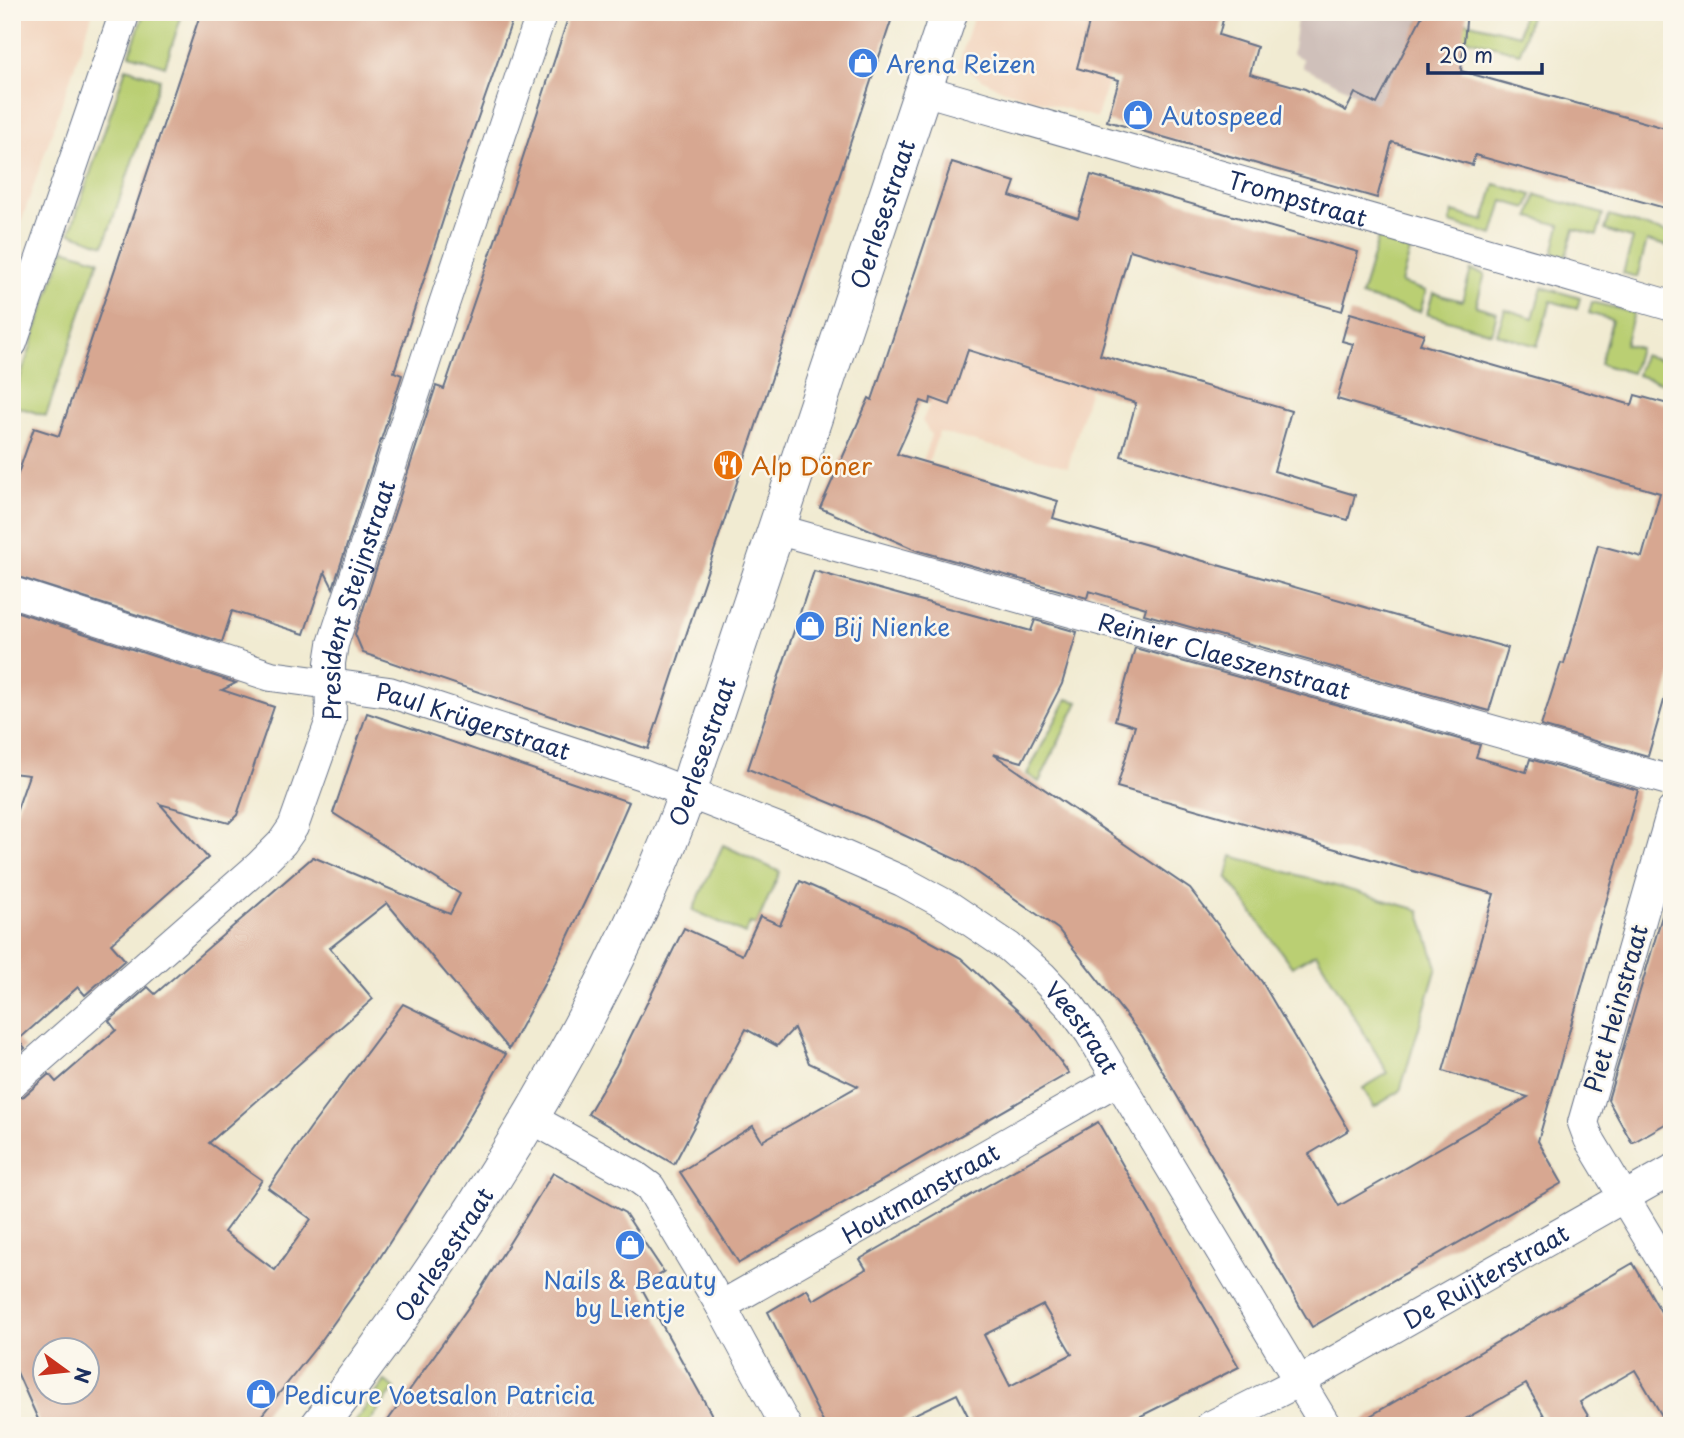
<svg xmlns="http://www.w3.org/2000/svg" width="1684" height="1438" font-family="'Playpen Sans',sans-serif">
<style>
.built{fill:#f2d4be}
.industrial{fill:#cfc0ba}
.green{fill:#bacf73;stroke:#6a7f68;stroke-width:2}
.building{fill:#d7a791;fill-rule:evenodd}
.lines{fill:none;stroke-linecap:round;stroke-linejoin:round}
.minor-casing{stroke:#667187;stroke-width:32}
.tertiary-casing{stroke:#667187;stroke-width:39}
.minor{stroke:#fff;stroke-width:30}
.tertiary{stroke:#fff;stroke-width:37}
.labels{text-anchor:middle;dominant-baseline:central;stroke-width:5;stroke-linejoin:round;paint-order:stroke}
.shop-label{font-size:24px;fill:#366cbe;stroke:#fbf7ec;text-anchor:start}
.street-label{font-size:24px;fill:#1b2f5e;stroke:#fbf7ec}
.food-label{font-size:24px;fill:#c56008;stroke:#fbf7ec;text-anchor:start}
</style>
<rect width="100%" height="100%" fill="#fbf7ec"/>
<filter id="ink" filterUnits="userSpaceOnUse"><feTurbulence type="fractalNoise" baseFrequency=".0143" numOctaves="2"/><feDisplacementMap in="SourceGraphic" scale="14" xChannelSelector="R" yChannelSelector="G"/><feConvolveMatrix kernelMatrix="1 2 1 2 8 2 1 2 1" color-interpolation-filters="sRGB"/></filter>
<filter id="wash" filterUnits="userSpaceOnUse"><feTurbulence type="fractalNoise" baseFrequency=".00686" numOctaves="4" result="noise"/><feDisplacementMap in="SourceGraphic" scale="28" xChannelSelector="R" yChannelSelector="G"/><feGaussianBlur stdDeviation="1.57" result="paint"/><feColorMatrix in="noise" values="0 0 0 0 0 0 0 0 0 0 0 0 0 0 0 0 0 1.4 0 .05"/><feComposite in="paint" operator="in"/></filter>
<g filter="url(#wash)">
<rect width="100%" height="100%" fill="#f1ebd2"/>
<g class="built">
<polygon points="12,12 93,12 12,249"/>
<polygon points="975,12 1127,12 1097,118 998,88 958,65"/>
<polygon points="969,349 1000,362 1090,388 1068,467 939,432 913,507 908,506 931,435 922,421 930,404 906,396"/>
</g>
<polygon class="industrial" points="1298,12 1424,12 1377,104 1302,67 1303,59 1292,54"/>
<g class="green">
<polygon points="144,12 183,12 165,66 130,54"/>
<polygon points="1425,12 1519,35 1523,12 1531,12 1520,53 1418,25"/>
<polygon points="126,68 160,79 104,245 70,233"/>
<polygon points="1495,184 1532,195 1527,208 1503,201 1493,235 1450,223 1453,212 1484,221"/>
<polygon points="1536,195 1603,214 1597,235 1574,229 1566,256 1553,253 1560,225 1530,217"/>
<polygon points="1609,216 1672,234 1668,246 1647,241 1637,277 1623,273 1633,239 1605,230"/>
<polygon points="1379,235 1412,245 1401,283 1426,291 1420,312 1361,296"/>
<polygon points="64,249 99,260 46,416 12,405 12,402"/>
<polygon points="1471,270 1485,274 1476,306 1497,312 1492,333 1427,314 1433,293 1462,301"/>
<polygon points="1542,287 1580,298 1577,309 1551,301 1537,346 1497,334 1505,309 1533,318"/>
<polygon points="1592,302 1634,313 1625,344 1639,348 1632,373 1600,364 1612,320 1589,313"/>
<polygon points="1672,338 1672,386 1637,375 1643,355 1665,361"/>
<polygon points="1067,699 1078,702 1039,782 1027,774"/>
<polygon points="723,845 780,872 756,925 750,923 745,934 693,910"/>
<polygon points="1232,856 1419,910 1437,967 1400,1091 1374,1107 1363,1088 1388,1073 1316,953 1292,967 1227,877"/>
<polygon points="385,1381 395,1388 366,1426 352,1426"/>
</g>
<g id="blocks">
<g class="building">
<polygon points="201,12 515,12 455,183 394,372 402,375 333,588 325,572 304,634 232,611 222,642 12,575 12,491 34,428 59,436"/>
<polygon points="570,12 894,12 648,749 363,653 355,634 436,386 444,389 509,200"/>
<polygon points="1092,12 1225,12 1219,35 1257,47 1250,74 1305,89 1346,111 1355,93 1377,104 1424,12 1467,12 1461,71 1672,130 1672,210 1475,155 1472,165 1392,142 1377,198 1107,121 1119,80 1077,68"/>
<polygon points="952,162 1015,182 1010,196 1078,218 1091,175 1358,252 1342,311 1130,250 1100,355 1291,411 1274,471 1355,495 1348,520 1121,456 1136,403 968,350 950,405 931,398 930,404 921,401 897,454 1058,501 1053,518 1508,648 1489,711 1144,614 1146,608 1089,591 1087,598 916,550 820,508 869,398 872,400"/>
<polygon points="1350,313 1424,334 1420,344 1499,367 1632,405 1635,395 1672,405 1672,673 1648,756 1541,726 1561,663 1564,664 1598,545 1642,557 1660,493 1337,399 1353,344 1342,341"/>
<polygon points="814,571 1031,631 1035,620 1077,632 1062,684 1022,762 993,754 1190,889 1236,948 1262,982 1349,1130 1309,1154 1339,1206 1528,1097 1443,1071 1494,894 1117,787 1135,726 1115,720 1135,648 1480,745 1476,757 1526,772 1530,759 1638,790 1538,1141 1562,1183 1312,1327 1142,1036 1058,929 964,863 867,818 748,769"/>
<polygon points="12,610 236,683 222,690 274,707 237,815 229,823 160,804 208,858 111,944 125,960 85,995 78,987 18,1040 25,1048 12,1059 12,824 29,775 12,773"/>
<path d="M367 713 629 802 590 891 556 962 509 1049 387 903 330 948 373 999 209 1143 262 1180 224 1232 275 1270 311 1219 268 1188 311 1127 403 1004 506 1054 462 1129 379 1259 321 1341 253 1426H41L12 1361V1100L24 1096 49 1074 56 1082 116 1030 109 1021 148 987 155 994 313 857 450 914 460 894 333 813ZM46 1350H88V1392H46Z"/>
<polygon points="800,881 908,929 961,958 1031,1023 1069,1073 739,1263 680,1172 753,1126 762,1141 858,1086 809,1063 794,1028 777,1046 746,1029 674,1164 588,1114 616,1066 684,928 742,955 760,916 780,925"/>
<polygon points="1664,909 1672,910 1672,1120 1632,1143 1608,1100"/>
<path d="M1098 1122 1239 1367 1121 1426H973L957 1394 890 1426H825L768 1312 807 1289 813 1300 866 1269 860 1259ZM1043 1305 1072 1354 1010 1386 984 1335Z"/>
<polygon points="553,1173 625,1213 640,1236 664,1272 641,1287 718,1426 384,1426 477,1295"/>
<polygon points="1633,1263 1672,1331 1672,1426 1668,1426 1635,1370 1580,1402 1594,1426 1550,1426 1526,1384 1453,1426 1353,1426"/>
</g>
</g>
</g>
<g filter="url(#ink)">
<use href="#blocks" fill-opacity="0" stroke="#667187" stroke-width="2"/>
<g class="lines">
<g class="minor-casing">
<g id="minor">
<path id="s1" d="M923 90 1672 306"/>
<polyline points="12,343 125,12"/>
<path id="s2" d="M776 529 1672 781"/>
<path id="s3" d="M12 592 271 676 389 692 642 775 796 835 902 881 950 907 1009 947 1042 976 1071 1007 1090 1033 1326 1426"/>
<polyline points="1672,811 1583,1123 1589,1139 1672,1277"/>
<path id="s4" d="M12 1083 259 866 282 843 293 827 331 720 330 663 333 644 444 304 542 12"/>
<polyline points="529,1117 635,1176 650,1187 721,1306 786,1426"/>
<path id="s5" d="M721 1306 1118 1080"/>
<path id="s6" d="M1211 1426 1298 1382 1672 1170"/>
</g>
</g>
<g class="tertiary-casing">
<g id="tertiary">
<path id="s7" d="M319 1426C446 1263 559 1087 644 899 660 864 675 828 688 791 695 771 700 750 709 731L949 12"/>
</g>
</g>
<use href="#minor" class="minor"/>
<use href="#tertiary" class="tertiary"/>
</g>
</g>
<defs>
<g id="shop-disc" transform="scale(1.575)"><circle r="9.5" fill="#3f7fe0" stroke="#fbf7ec"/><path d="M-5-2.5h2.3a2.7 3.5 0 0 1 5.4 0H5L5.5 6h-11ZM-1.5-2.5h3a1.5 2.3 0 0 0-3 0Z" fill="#fff"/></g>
<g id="restaurant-disc" transform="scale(1.575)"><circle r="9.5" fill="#e8710a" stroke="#fbf7ec"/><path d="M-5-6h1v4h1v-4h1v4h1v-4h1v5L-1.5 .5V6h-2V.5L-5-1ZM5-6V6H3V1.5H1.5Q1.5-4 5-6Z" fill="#fff"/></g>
</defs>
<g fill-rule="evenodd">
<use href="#shop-disc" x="863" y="63"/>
<use href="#shop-disc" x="1138" y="115"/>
<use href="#restaurant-disc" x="728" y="465"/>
<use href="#shop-disc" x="810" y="626"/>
<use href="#shop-disc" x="630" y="1245"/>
<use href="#shop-disc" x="261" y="1394"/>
</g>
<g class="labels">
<g class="shop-label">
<text x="886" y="63">Arena Reizen</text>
<text x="1161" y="115">Autospeed</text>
<text x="833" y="626">Bij Nienke</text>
<text x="630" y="1279" text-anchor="middle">Nails &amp; Beauty<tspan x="630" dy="28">by Lientje</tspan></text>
<text x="284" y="1394">Pedicure Voetsalon Patricia</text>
</g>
<g class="street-label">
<text stroke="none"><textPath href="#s1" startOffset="390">Trompstraat</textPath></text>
<text stroke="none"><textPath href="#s7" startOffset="1346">Oerlesestraat</textPath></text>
<text stroke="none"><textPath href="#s4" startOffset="618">President Steijnstraat</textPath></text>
<text stroke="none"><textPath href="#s2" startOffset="466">Reinier Claeszenstraat</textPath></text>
<text stroke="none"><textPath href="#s3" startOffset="480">Paul Krügerstraat</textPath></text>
<text stroke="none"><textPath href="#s7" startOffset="779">Oerlesestraat</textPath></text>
<text transform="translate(1615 1008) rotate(-74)">Piet Heinstraat</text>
<text stroke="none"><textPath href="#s3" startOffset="1174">Veestraat</textPath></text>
<text stroke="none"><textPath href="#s5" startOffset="229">Houtmanstraat</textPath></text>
<text stroke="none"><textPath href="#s7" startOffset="212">Oerlesestraat</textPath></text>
<text stroke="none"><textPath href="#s6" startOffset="313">De Ruijterstraat</textPath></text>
</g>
<g class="food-label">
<text x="751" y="465">Alp Döner</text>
</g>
</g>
<rect width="1684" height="1438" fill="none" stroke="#fbf7ec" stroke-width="42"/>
<g transform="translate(66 1371) rotate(105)"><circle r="33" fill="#fbf7ec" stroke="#a1a7b3" stroke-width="2"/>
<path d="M0-5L12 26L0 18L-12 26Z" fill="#c8321e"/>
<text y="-10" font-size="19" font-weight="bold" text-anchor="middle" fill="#1b2f5e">N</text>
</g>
<path d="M1428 63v10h114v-10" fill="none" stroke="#1b2f5e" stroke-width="3.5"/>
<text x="1439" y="63" font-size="21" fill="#1b2f5e" stroke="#fbf7ec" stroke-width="5" paint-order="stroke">20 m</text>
</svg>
